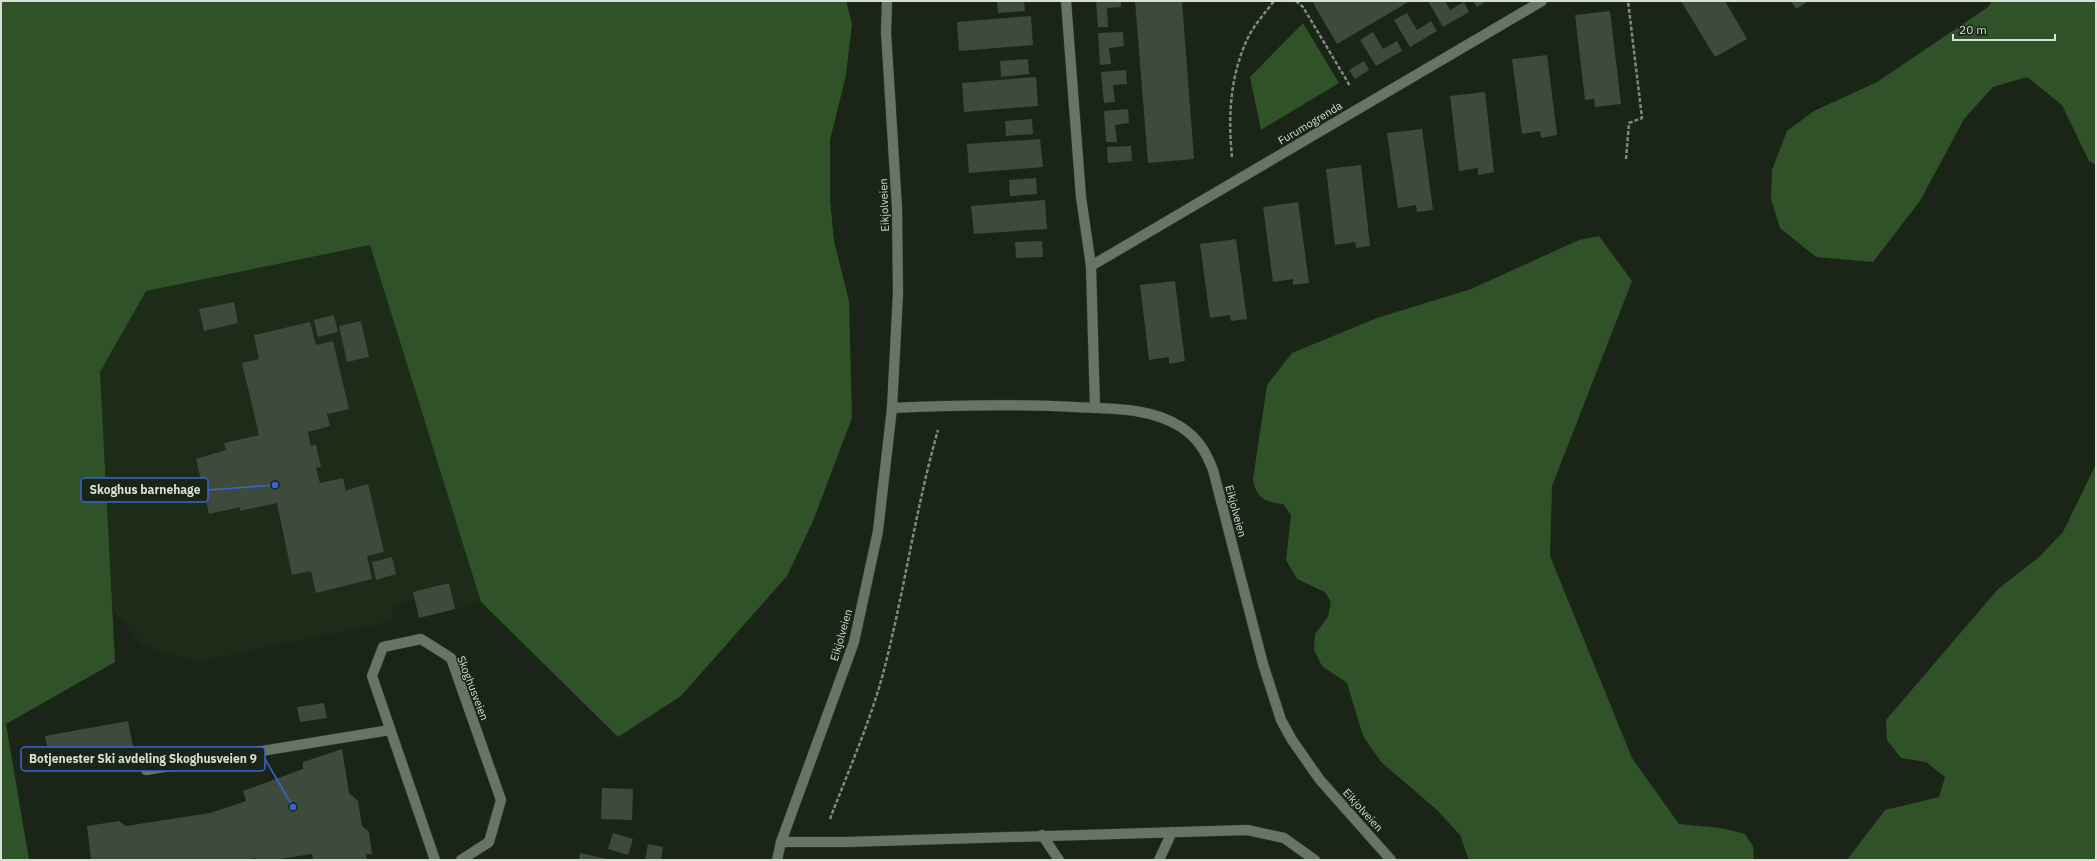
<svg xmlns="http://www.w3.org/2000/svg" width="2097" height="861" font-family="'IBM Plex Sans',sans-serif">
<style>
.built{fill:#1c2c19}
.green{fill:#2f5228}
.building{fill:#3e4a3c}
.lines{fill:none;stroke-linecap:round;stroke-linejoin:round}
.lane-casing{stroke:#374036;stroke-width:11}
.street-casing{stroke:#374036;stroke-width:11}
.path{stroke:#80897e;stroke-width:2.5;stroke-dasharray:4 2;stroke-linecap:butt}
.lane{stroke:#687565;stroke-width:10}
.street{stroke:#687565;stroke-width:10}
.labels{text-anchor:middle;dominant-baseline:central;stroke-width:3;stroke-linejoin:round;paint-order:stroke}
.street-label{font-size:11px;fill:#d7dfd6;stroke:#1a2518}
.leader{fill:none;stroke:#3964d8;stroke-width:1.5}
.callout-dot{fill:#3964d8;stroke:#1a2518;stroke-width:1.5}
.callout{fill:#1a2518;stroke:#3964d8;stroke-width:1.5}
.callout-label{font-size:12px;text-anchor:middle;font-weight:bold;fill:#d7dfd6}
</style>
<rect width="100%" height="100%" fill="#1a2518"/>
<polygon class="built" points="370,245 481,602 426,617 420,598 391,607 394,621 195,662 142,645 112,609 100,372 146,291"/>
<g class="green">
<polygon points="1,1 846,1 852,24 846,75 830,140 830,200 834,241 849,301 852,418 813,521 787,576 681,696 618,737 481,602 370,245 146,291 100,372 115,662 6,724 29,860 1,860"/>
<polygon points="1992,1 2096,1 2096,165 2089,161 2062,105 2027,77 1993,87 1964,119 1920,201 1873,262 1816,257 1780,228 1771,199 1772,170 1787,131 1814,111 1877,82 1988,7"/>
<polygon points="1303,23 1339,83 1261,130 1250,77"/>
<path d="M1599 236 1632 281 1552 486 1550 556 1632 758 1679 824 1721 828 1745 834 1753 846 1754 860H1469L1460 835 1436 809 1381 762 1363 736 1347 683 1322 666 1314 650 1315 634 1328 617 1331 602 1325 592 1297 579 1286 560 1291 515 1283 504C1265 502 1256 498 1253 479L1267 385 1292 353 1377 318 1471 289 1579 240Z"/>
<polygon points="2096,464 2096,860 1847,860 1885,810 1939,797 1945,777 1926,762 1901,758 1887,740 1886,720 1998,589 2038,558 2063,532"/>
</g>
<g class="building">
<polygon points="997,1 1024,1 1025,11 998,13"/>
<polygon points="1096,1 1121,1 1121,7 1107,8 1108,27 1098,27"/>
<polygon points="1135,1 1182,1 1194,159 1148,163"/>
<polygon points="1315,1 1410,1 1337,44 1313,3"/>
<polygon points="1428,1 1445,1 1450,10 1464,2 1469,12 1443,27"/>
<polygon points="1473,1 1487,1 1477,7"/>
<polygon points="1681,1 1725,1 1747,39 1715,57"/>
<polygon points="1791,1 1809,1 1796,9"/>
<polygon points="1610,11 1621,104 1595,107 1594,99 1585,100 1575,15"/>
<polygon points="1407,13 1417,30 1431,21 1437,31 1410,47 1394,20"/>
<polygon points="1031,16 1033,45 959,51 957,22"/>
<polygon points="1123,32 1124,46 1109,48 1111,64 1100,65 1098,33"/>
<polygon points="1373,32 1383,49 1397,41 1402,51 1376,66 1360,40"/>
<polygon points="1547,55 1557,135 1541,138 1540,131 1522,134 1512,59"/>
<polygon points="1028,59 1029,74 1001,77 1000,61"/>
<polygon points="1364,61 1369,70 1355,79 1349,70"/>
<polygon points="1126,70 1127,84 1113,85 1115,102 1104,103 1101,72"/>
<polygon points="1036,77 1038,106 964,112 962,83"/>
<polygon points="1485,92 1494,172 1478,175 1478,168 1459,171 1450,96"/>
<polygon points="1128,109 1129,123 1115,125 1117,142 1106,142 1104,111"/>
<polygon points="1032,119 1033,134 1006,136 1005,121"/>
<polygon points="1422,129 1433,210 1417,212 1416,205 1398,208 1387,133"/>
<polygon points="1040,139 1043,167 969,173 967,144"/>
<polygon points="1131,146 1132,161 1108,163 1107,147"/>
<polygon points="1361,165 1370,246 1356,248 1355,242 1335,245 1326,169"/>
<polygon points="1036,178 1037,194 1010,196 1009,180"/>
<polygon points="1045,200 1047,229 974,234 971,206"/>
<polygon points="1298,202 1309,283 1293,285 1293,279 1273,282 1263,207"/>
<polygon points="1236,239 1247,319 1231,321 1230,315 1210,318 1200,244"/>
<polygon points="1042,241 1043,257 1016,258 1015,242"/>
<polygon points="1175,281 1185,361 1169,364 1169,357 1149,360 1140,285"/>
<polygon points="234,302 238,323 204,331 199,309"/>
<polygon points="334,315 338,332 318,337 314,320"/>
<polygon points="361,321 369,357 347,362 339,326"/>
<polygon points="310,322 316,345 333,341 349,409 328,414 326,410 330,426 308,432 311,446 316,445 321,467 316,468 320,483 343,478 346,492 347,490 368,484 384,552 367,556 372,579 316,593 311,571 292,575 277,503 240,511 240,507 209,514 196,459 226,450 224,443 259,435 242,363 259,359 254,335"/>
<polygon points="392,557 396,574 376,580 372,562"/>
<polygon points="449,583 455,609 419,618 413,592"/>
<polygon points="324,703 327,718 300,722 297,707"/>
<polygon points="128,721 134,752 51,767 45,736"/>
<polygon points="342,749 349,793 358,801 362,826 369,832 372,854 366,854 367,860 313,860 312,854 274,860 256,860 255,858 243,860 91,860 87,826 119,821 126,826 210,813 246,801 243,791 303,769 303,762"/>
<polygon points="602,788 633,789 632,820 601,819"/>
<polygon points="613,833 633,839 628,855 608,849"/>
<polygon points="648,844 663,847 661,860 645,860"/>
<polygon points="580,853 607,859 607,860 579,860"/>
</g>
<g class="lines">
<g class="lane-casing">
<g id="lane">
<polyline points="146,770 390,730"/>
<polyline points="1042,835 1059,860"/>
<polyline points="781,842 847,842 1247,830 1284,838 1315,860"/>
<polyline points="435,860 372,676 383,647 421,639 451,658 501,800 489,842 461,860"/>
<polyline points="1159,860 1172,832"/>
</g>
</g>
<g class="street-casing">
<g id="street">
<polyline points="1066,1 1081,197 1091,266 1095,408"/>
<polyline points="1091,266 1542,1"/>
<path d="M892 408C953 405 1014 404 1075 407 1110 409 1150 407 1181 427 1198 438 1206 452 1213 470L1263 664 1281 720 1292 740 1320 780 1391 860"/>
<polyline points="777,860 781,842 854,642 878,531 892,408 898,293 897,208 886,32 887,1"/>
</g>
</g>
<g class="path">
<polyline points="1296,1 1303,7 1350,86"/>
<path d="M1232 157C1228 118 1230 78 1246 42 1252 27 1265 13 1274 1"/>
<polyline points="1626,159 1629,123 1642,118 1628,1"/>
<path d="M830 819C849 769 872 718 885 666 905 587 916 507 938 430"/>
</g>
<use href="#lane" class="lane"/>
<use href="#street" class="street"/>
</g>
<g class="labels">
<g class="street-label">
<text transform="translate(1310 123) rotate(-31)">Furumogrenda</text>
<text transform="translate(884 205) rotate(-92)">Eikjolveien</text>
<text transform="translate(1236 511) rotate(75)">Eikjolveien</text>
<text transform="translate(841 635) rotate(-74)">Eikjolveien</text>
<text transform="translate(473 688) rotate(69)">Skoghusveien</text>
<text transform="translate(1363 810) rotate(48)">Eikjolveien</text>
</g>
</g>
<path class="leader" d="M275 485L208 490M293 807L265 759"/>
<g class="callout-dot">
<circle cx="275" cy="485" r="4"/>
<circle cx="293" cy="807" r="4"/>
</g>
<g class="callout">
<rect x="81" y="478" width="127" height="24" rx="4"/>
<rect x="21" y="747" width="244" height="24" rx="4"/>
</g>
<g class="callout-label">
<text x="145" y="494">Skoghus barnehage</text>
<text x="143" y="763">Botjenester Ski avdeling Skoghusveien 9</text>
</g>
<rect width="2097" height="861" fill="none" stroke="#d7dfd6" stroke-width="4"/>
<path d="M1953 34v6h102v-6" fill="none" stroke="#d7dfd6" stroke-width="2"/>
<text x="1959" y="34" font-size="12" fill="#d7dfd6" stroke="#1a2518" stroke-width="3" paint-order="stroke">20 m</text>
</svg>
